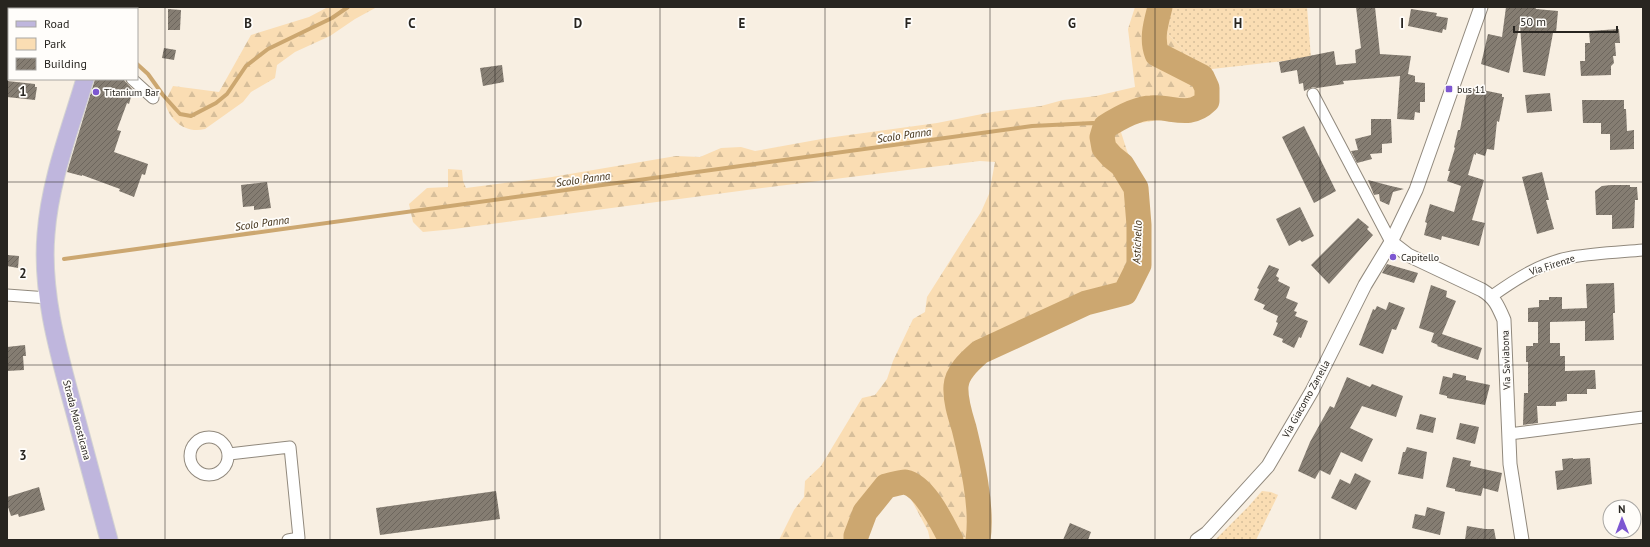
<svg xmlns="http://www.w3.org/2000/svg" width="1650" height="547" font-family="'PT Sans',sans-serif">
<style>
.green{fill:url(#green-dots)}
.forest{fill:url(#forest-firs)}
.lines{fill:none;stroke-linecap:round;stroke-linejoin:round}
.stream{stroke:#cca770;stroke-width:4}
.river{stroke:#cca770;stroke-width:25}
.building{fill:url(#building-hatch)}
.minor-casing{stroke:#91897d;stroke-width:13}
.tertiary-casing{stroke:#91897d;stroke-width:15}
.primary-casing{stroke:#d4d3d2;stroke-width:19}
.minor{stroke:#fff;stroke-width:11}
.tertiary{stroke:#fff;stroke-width:13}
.primary{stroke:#bfb6dd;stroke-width:17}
.grid{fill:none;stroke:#282520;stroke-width:1;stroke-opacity:0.55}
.poi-dot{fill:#7d57d1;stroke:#fffdfa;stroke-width:1.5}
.labels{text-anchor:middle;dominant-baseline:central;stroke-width:3.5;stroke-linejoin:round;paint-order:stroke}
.poi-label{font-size:10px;fill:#282520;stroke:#fffdfa;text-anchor:start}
.street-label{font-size:10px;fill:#282520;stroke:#fffdfa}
.water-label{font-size:11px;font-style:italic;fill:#3d2c13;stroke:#fffdfa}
.grid-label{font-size:13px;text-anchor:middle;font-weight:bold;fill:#282520;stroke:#fffdfa;stroke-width:3.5;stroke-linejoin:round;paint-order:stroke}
</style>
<defs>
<pattern id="green-dots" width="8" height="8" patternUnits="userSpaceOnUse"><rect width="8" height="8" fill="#faddb3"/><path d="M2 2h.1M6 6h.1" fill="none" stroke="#d6be9a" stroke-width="1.8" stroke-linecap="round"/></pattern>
<pattern id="forest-firs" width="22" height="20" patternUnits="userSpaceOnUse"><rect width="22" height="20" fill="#faddb3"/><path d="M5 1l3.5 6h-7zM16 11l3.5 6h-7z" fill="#d6be9a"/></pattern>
<pattern id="building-hatch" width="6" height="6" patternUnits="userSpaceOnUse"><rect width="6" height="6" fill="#857d72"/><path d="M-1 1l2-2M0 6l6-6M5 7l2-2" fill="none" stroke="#6d665d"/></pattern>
</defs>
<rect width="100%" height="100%" fill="#f8efe2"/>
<g class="green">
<polygon points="1166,7 1307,7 1311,58 1203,70 1169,35 1162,20"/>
<polygon points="1262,491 1271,492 1278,495 1256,540 1215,540 1248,507"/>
</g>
<g class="forest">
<path d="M328 7H377L355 19 330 36 295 52 277 65 275 78 251 92 243 102 205 129C185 134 169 120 165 102L173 86 219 92 251 35 309 17Z"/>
<polygon points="1135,7 1166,7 1162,20 1169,35 1203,70 1212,112 1133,124 1120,129 1127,151 1144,186 1149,212 1147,257 1135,288 1125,300 1083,309 1003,344 969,369 964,378 966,393 975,431 987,524 983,540 930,540 928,531 911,499 910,494 893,488 874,515 866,540 779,540 794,510 804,497 805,481 821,466 862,398 875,395 887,379 893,361 913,319 925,312 927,297 981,212 989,194 995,162 980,161 762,188 454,229 423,232 413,222 409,204 427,188 448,187 448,169 462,170 463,181 466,188 552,177 676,156 700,157 721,148 741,147 755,151 827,138 937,123 992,112 1041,106 1063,100 1096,96 1135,87 1128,29"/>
</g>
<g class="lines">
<g class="stream">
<polyline points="7,25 9,26"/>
<polyline points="137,64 148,74 163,95 180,114 191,116 216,103 227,94 246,66 268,49 332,18 348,7"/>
<polyline points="64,259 1032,126 1093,123 1105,127"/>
</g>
<g class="river">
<path d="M856 540V536L865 512 886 486C892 485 900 482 905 482 925 486 942 523 951 540"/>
<path d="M978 540C983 507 972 461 964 428 960 415 955 400 956 386 957 372 970 361 980 352L1086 303 1125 293 1139 265V225L1136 188 1122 165 1112 157 1104 148 1102 137 1105 127C1116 120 1137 108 1151 108 1172 106 1189 119 1207 101V88L1202 77 1157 54C1151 38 1156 23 1160 7"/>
</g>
</g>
<g class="building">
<polygon points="1356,7 1375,7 1380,54 1411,56 1408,74 1415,76 1415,82 1425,83 1425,102 1420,102 1420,113 1415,112 1414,120 1397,119 1400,76 1343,81 1344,84 1317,88 1313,87 1304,91 1303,83 1299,84 1297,70 1281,73 1279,62 1334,51 1336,65 1356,63 1355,50 1361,48"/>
<polygon points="1506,7 1535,7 1536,9 1558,11 1556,33 1553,33 1545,76 1523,72 1520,24 1509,73 1481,64 1488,34 1502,37"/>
<polygon points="168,9 181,10 180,30 168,30"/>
<polygon points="1411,9 1437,13 1436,16 1448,18 1446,30 1443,29 1442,33 1408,26"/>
<polygon points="1619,29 1620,43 1615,43 1616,56 1613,56 1614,63 1611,66 1611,75 1581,76 1580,61 1585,61 1585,43 1590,43 1589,31"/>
<polygon points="164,48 176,50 174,60 162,58"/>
<polygon points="502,65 504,82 483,86 480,68"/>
<polygon points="95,79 123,79 133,90 129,104 127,103 117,130 121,131 114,152 148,164 145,175 142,174 134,197 119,191 120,189 82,175 82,176 67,172"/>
<polygon points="7,81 35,84 35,87 37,87 35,100 7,97"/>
<polygon points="1468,87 1502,94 1502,97 1504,97 1499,122 1497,121 1494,150 1487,149 1485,156 1476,153 1476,155 1474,154 1468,175 1484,180 1472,220 1485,223 1479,246 1442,236 1441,240 1424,235 1427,223 1425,222 1430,204 1454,212 1461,186 1447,181 1450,171 1448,171 1455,148 1454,147 1458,130 1460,130"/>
<polygon points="1550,93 1552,111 1527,113 1525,95"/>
<polygon points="1582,100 1624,100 1624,109 1626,109 1627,131 1634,130 1634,149 1610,150 1610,134 1601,134 1601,123 1583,123"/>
<polygon points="1371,119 1391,119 1392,143 1382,144 1382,153 1370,154 1372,159 1357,163 1351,151 1358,150 1355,139 1371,135"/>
<polygon points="1304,126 1336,191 1314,203 1282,137"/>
<polygon points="1542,172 1549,200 1546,200 1554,229 1537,234 1522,177"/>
<polygon points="1368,180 1391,186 1404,189 1393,192 1389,205 1380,201 1379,194 1374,195"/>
<polygon points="267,182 271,208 254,210 254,206 243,207 241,185"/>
<polygon points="1611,185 1630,185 1630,187 1637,187 1638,200 1635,200 1634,228 1612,229 1612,215 1596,215 1595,191 1602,186"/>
<polygon points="1300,207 1314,236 1302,242 1300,240 1289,246 1276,219"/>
<polygon points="1358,218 1369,227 1367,229 1373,235 1329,284 1311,265"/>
<polygon points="7,255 19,256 18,268 7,266"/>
<polygon points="1387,264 1418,273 1414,283 1382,273"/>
<polygon points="1269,265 1279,269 1276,276 1279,278 1278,281 1290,287 1286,298 1298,303 1294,311 1297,312 1295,316 1308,321 1301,338 1299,337 1294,348 1282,342 1283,339 1273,335 1278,323 1276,322 1278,316 1263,309 1265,305 1254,300 1259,289 1257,288"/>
<polygon points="1614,283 1615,313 1613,313 1614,340 1585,341 1585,321 1550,322 1550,343 1560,343 1560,356 1565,356 1565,371 1595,370 1596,389 1587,389 1587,394 1567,394 1567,401 1556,402 1556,406 1537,406 1538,423 1523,425 1524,393 1528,393 1528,362 1526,362 1526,346 1533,346 1533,343 1538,343 1538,322 1528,322 1528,308 1539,307 1539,300 1549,300 1549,297 1562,297 1562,309 1587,308 1586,284"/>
<polygon points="1431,285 1447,291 1446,297 1456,301 1442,334 1482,348 1478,360 1437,346 1438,345 1431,342 1434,333 1419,328"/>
<polygon points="1389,302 1405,308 1396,330 1392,329 1383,354 1359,345 1373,309 1375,310 1377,306 1386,310"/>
<polygon points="25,345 26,356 23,356 24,370 7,371 7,347"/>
<polygon points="1453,373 1466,376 1466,380 1490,385 1485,405 1447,398 1447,396 1439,394 1443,376 1452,378"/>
<polygon points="1347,377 1370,387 1372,384 1403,396 1396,417 1362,406 1350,428 1373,439 1362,462 1341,452 1330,475 1320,470 1315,479 1298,471 1310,442 1330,406 1334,408"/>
<polygon points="1420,414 1436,418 1433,433 1416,429"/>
<polygon points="1460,423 1479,427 1475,444 1456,439"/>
<polygon points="1407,447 1427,452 1423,479 1398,474 1403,452 1405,452"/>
<polygon points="1453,457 1471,461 1470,466 1502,473 1498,492 1483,488 1481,496 1455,491 1455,489 1446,487"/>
<polygon points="1573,458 1573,459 1590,458 1592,484 1557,490 1555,471 1563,470 1562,459"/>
<polygon points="1355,473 1371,481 1356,510 1331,498 1340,479 1350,484"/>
<polygon points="39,487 45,510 19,517 18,514 11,516 7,504 7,497"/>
<polygon points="496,491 500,519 380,535 376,508"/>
<polygon points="1427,507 1445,512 1440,535 1412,528 1415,514 1425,516"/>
<polygon points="1070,523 1091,532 1088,540 1063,540"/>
<polygon points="1467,526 1485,529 1494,529 1496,540 1465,540"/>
</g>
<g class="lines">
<g class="minor-casing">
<g id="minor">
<polyline points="132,79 153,98"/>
<polyline points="1313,94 1391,242"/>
<polyline points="7,295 48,298"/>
<path d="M1492 296C1516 279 1542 262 1572 257 1595 253 1620 252 1643 250"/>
<polyline points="1509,434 1643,417"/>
<circle cx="209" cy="456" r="19"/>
<polyline points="229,454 290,447 299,538 288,540"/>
</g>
</g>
<g class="tertiary-casing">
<g id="tertiary">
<path d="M1391 242 1408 255 1482 290C1495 298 1498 306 1504 320L1510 464 1522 540"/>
<polyline points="1197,540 1207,533 1268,466 1312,391 1365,285 1391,242 1416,190 1481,7"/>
</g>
</g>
<g class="primary-casing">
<g id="primary">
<polyline points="102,9 103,7"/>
<path d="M85 79C70 130 50 180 46 234 41 292 58 351 73 406 85 451 97 495 109 540"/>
</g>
</g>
<use href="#minor" class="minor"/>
<use href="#tertiary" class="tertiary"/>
<use href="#primary" class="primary"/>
</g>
<path class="grid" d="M165 7V540M330 7V540M495 7V540M660 7V540M825 7V540M990 7V540M1155 7V540M1320 7V540M1485 7V540M7 182H1643M7 365H1643"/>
<g class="poi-dot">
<rect x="1445" y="85" width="8" height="8" rx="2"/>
<circle cx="96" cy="92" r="4"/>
<circle cx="1393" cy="257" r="4"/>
</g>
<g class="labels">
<g class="poi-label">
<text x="1457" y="89">bus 11</text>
<text x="104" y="92">Titanium Bar</text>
<text x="1401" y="257">Capitello</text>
</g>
<g class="street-label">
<text transform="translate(1552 265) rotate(-18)">Via Firenze</text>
<text transform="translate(1506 360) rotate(-92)">Via Saviabona</text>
<text transform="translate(1306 399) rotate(-61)">Via Giacomo Zanella</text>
<text transform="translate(77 420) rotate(75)">Strada Marosticana</text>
</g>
<g class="water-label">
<text transform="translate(904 135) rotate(-8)">Scolo Panna</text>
<text transform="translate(583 179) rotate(-8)">Scolo Panna</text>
<text transform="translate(262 223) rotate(-8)">Scolo Panna</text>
<text transform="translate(1137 242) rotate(-88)">Astichello</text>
</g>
</g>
<g class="grid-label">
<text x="248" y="28">B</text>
<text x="412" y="28">C</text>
<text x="578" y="28">D</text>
<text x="742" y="28">E</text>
<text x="908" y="28">F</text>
<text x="1072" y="28">G</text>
<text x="1238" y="28">H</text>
<text x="1402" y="28">I</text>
<text x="23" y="96">1</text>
<text x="23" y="278">2</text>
<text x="23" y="460">3</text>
</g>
<rect width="1650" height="547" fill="none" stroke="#282520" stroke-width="16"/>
<rect x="8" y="8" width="130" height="72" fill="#fffdfa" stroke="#a9a7a3"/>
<rect x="16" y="21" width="20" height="6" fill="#bfb6dd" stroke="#a9a7a3"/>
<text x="44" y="28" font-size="12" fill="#282520">Road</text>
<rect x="16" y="38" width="20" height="12" fill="#faddb3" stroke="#a9a7a3"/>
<text x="44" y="48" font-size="12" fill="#282520">Park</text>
<rect x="16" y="58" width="20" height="12" fill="url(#building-hatch)" stroke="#a9a7a3"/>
<text x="44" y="68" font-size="12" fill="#282520">Building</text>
<g transform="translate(1622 519) rotate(359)"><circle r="19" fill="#fffdfa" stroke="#a9a7a3"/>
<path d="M0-3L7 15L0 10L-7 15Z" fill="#7d57d1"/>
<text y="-6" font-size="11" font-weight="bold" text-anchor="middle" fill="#282520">N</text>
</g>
<path d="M1514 26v6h103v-6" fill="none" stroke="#282520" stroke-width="2"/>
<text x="1520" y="26" font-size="12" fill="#282520" stroke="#fffdfa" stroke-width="3" paint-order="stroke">50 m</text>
</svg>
